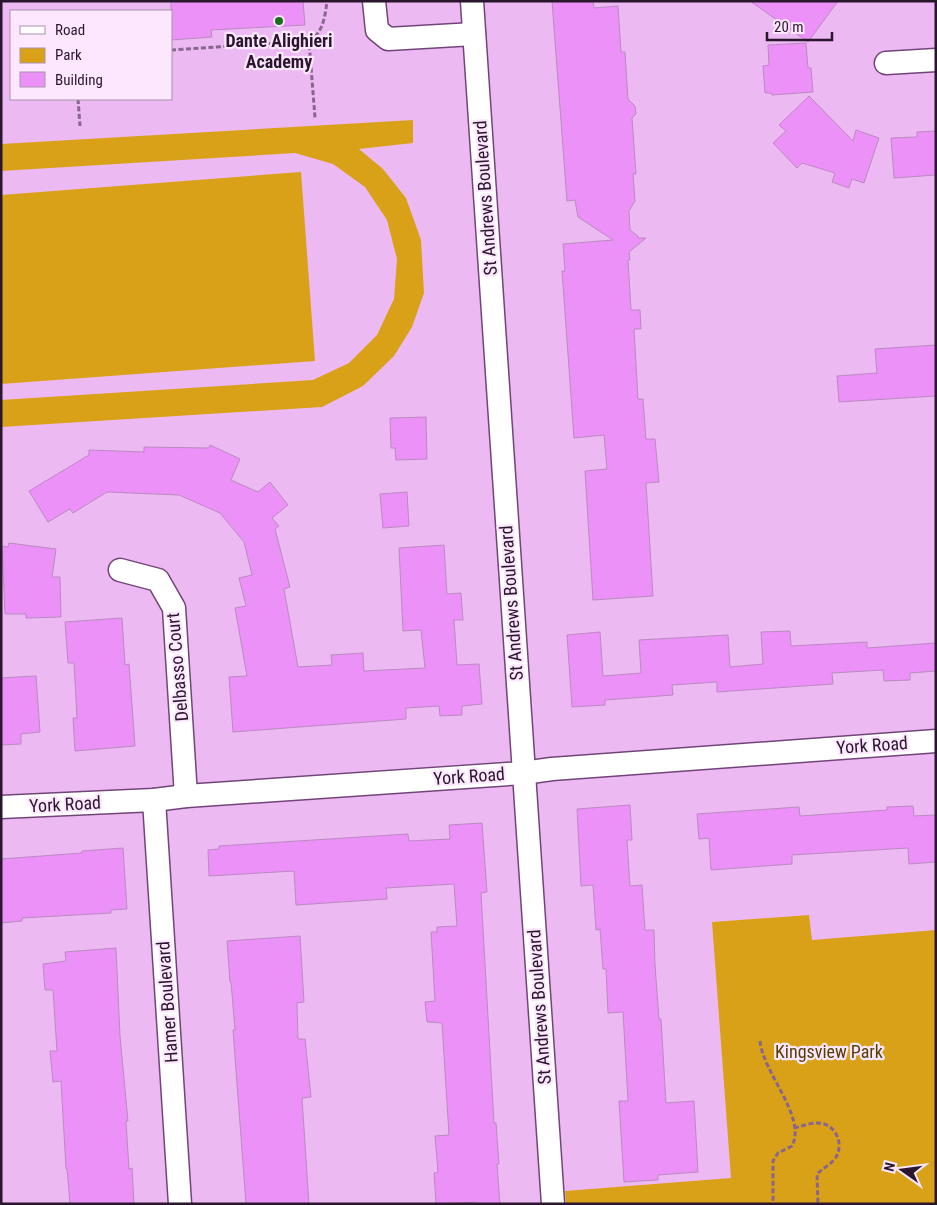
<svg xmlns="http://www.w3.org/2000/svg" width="937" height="1205" font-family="'Roboto Condensed',sans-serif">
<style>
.green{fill:#d9a118}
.building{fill:#eb91f7;stroke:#bb8ac1}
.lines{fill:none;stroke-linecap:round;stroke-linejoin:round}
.minor-casing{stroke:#724578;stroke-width:25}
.path{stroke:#89668e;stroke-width:3;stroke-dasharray:5 2.5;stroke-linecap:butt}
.minor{stroke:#fff;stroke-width:22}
.poi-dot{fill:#196f18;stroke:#fce7fe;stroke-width:2}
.labels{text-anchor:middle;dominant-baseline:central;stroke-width:4.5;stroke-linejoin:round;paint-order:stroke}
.poi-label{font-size:18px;font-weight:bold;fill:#2a172d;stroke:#fce7fe}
.street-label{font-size:18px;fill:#2a172d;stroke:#fce7fe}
.park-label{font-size:18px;fill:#573e00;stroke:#fce7fe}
</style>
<rect width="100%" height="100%" fill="#edb9f3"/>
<g class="green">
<polygon points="413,120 413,143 359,149 383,169 406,198 421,240 424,293 412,327 394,356 363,386 322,407 1,427 1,400 313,380 349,363 377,335 394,299 397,259 387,220 365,187 333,164 295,153 1,171 1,144"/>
<polygon points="301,172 315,361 1,384 1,195"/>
<polygon points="809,915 812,940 936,930 936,1204 566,1204 565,1191 731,1178 712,922"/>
</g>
<g class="building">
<polygon points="171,1 303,1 305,25 211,30 212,37 171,40"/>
<polygon points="552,1 593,1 594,8 618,6 621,52 625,52 628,99 635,106 636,114 632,118 636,174 633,174 635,201 629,211 630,230 638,236 638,238 646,238 629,252 630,260 628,260 631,310 640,310 641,329 634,329 638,399 643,399 646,439 655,439 659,482 646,483 653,596 593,600 585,471 607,469 604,435 574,438 562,271 565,271 563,244 613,240 578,217 575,200 567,201"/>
<polygon points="750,1 838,1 808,42"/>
<polygon points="806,43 808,68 811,68 813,92 772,95 771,93 765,93 763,66 769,65 768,45"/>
<polygon points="809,96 853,141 856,130 879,138 864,183 852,179 849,188 832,182 835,173 802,163 797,168 773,143 786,131 779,125"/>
<polygon points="936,131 936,175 894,178 891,138 917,137 917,132"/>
<polygon points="936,345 936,396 839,402 837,376 877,373 875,349"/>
<polygon points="426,417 427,459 396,460 395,448 391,448 390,418"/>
<polygon points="210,445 240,459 231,480 258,492 270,482 288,505 272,518 279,526 275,529 290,587 284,589 298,667 332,665 331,655 363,653 364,671 425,668 421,630 403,631 399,548 444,545 447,594 461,593 463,620 454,620 457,665 479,664 482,704 462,706 462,715 440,716 439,706 406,708 406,719 233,732 229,677 247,676 235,608 246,606 239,578 252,575 244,542 220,513 179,495 107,492 73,513 70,509 48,522 29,491 89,455 89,450 144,452 144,447 209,448"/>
<polygon points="407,492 409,526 383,528 380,494"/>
<polygon points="9,543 56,549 52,577 60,577 61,617 26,618 26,614 5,614 2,546 8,547"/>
<polygon points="122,618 125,665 129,664 135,746 75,751 73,718 77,718 74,663 68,663 65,622"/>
<polygon points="790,631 791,646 867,642 867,648 936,643 936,671 910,673 910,680 884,681 883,670 832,673 833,684 717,692 717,682 672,685 673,695 605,700 605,705 572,707 567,635 600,632 603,676 641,673 639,640 728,635 730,667 763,664 761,632"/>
<polygon points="36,676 40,732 21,734 21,744 1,745 1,678"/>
<polygon points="630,805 632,840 627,840 630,886 642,885 645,930 654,930 655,965 659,1019 661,1019 666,1103 694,1101 698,1172 658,1175 658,1180 624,1182 619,1101 628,1101 623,1012 608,1013 606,969 603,969 600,929 596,930 593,885 581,886 577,809"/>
<polygon points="913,806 914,816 936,815 936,862 909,864 908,848 792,855 792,864 711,870 709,838 699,839 697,814 799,807 800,816 887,810 887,807"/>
<polygon points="482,823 487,892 481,893 494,1123 496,1123 499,1164 497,1164 500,1204 476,1204 476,1202 436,1204 434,1173 438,1172 435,1136 449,1135 442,1023 427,1022 425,1002 435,1001 431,932 437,932 437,927 457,926 454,884 386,888 387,899 296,905 294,871 209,876 208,850 219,849 219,846 408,834 409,841 450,839 449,825"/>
<polygon points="123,848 127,909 111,910 111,913 22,918 22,921 1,923 1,859 82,853 82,851"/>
<polygon points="300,936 304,1002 297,1003 298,1039 305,1039 311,1097 302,1098 309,1204 246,1204 233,1030 235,1030 231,982 230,982 227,941"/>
<polygon points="116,948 120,1036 128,1121 126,1121 129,1169 132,1168 134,1204 70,1204 67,1169 66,1169 61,1081 53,1082 50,1051 57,1051 53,990 45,990 43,964 66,961 65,952"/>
</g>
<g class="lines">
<g class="minor-casing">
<g id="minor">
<polyline points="374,1 377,30 388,39 474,34"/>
<polyline points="472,1 553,1204"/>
<polyline points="886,63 936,60"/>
<polyline points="120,570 158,580 174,608 186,796"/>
<polyline points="154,800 180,1204"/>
<polyline points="1,807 154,800 186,796 523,773 552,769 936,741"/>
</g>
</g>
<g class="path">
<path d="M309 41C323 33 325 17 327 1"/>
<polyline points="171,50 309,41 315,118"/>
<polyline points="78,99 80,126"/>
<path d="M760 1041C763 1073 807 1117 792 1146L778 1153 773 1161V1204"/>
<path d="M794 1128C802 1126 810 1123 818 1123 837 1123 846 1148 833 1161 828 1166 822 1169 817 1174L818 1204"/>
</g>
<use href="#minor" class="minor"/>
</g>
<circle class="poi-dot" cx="279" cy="21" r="5"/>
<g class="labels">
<g class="poi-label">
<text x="279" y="40">Dante Alighieri<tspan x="279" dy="21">Academy</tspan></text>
</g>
<g class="street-label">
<text transform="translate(485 198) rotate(-94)">St Andrews Boulevard</text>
<text transform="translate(511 603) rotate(-94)">St Andrews Boulevard</text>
<text transform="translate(177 667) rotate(-95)">Delbasso Court</text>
<text transform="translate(872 745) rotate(-4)">York Road</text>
<text transform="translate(469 776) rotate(-4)">York Road</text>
<text transform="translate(65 804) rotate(-3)">York Road</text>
<text transform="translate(167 1002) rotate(-94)">Hamer Boulevard</text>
<text transform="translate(539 1007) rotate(-94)">St Andrews Boulevard</text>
</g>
<g class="park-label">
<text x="829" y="1051">Kingsview Park</text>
</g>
</g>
<rect width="937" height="1205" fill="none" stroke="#2a172d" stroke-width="5"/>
<rect x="10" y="10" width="162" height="90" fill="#fce7fe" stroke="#a894aa"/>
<rect x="20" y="26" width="25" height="8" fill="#ffffff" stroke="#a894aa"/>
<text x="55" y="35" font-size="15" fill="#2a172d">Road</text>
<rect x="20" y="48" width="25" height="15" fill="#d9a118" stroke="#a894aa"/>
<text x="55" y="60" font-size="15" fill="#2a172d">Park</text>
<rect x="20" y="72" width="25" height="15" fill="#eb91f7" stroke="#a894aa"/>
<text x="55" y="85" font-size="15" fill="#2a172d">Building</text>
<g transform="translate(902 1170) rotate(284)" stroke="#fce7fe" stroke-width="4" paint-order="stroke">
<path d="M0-4L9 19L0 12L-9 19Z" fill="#2a172d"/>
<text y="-8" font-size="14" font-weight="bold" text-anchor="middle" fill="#2a172d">N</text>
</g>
<path d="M767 32v8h65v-8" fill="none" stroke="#2a172d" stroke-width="2.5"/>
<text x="774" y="32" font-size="15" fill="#2a172d" stroke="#fce7fe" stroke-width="4" paint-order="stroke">20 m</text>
</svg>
